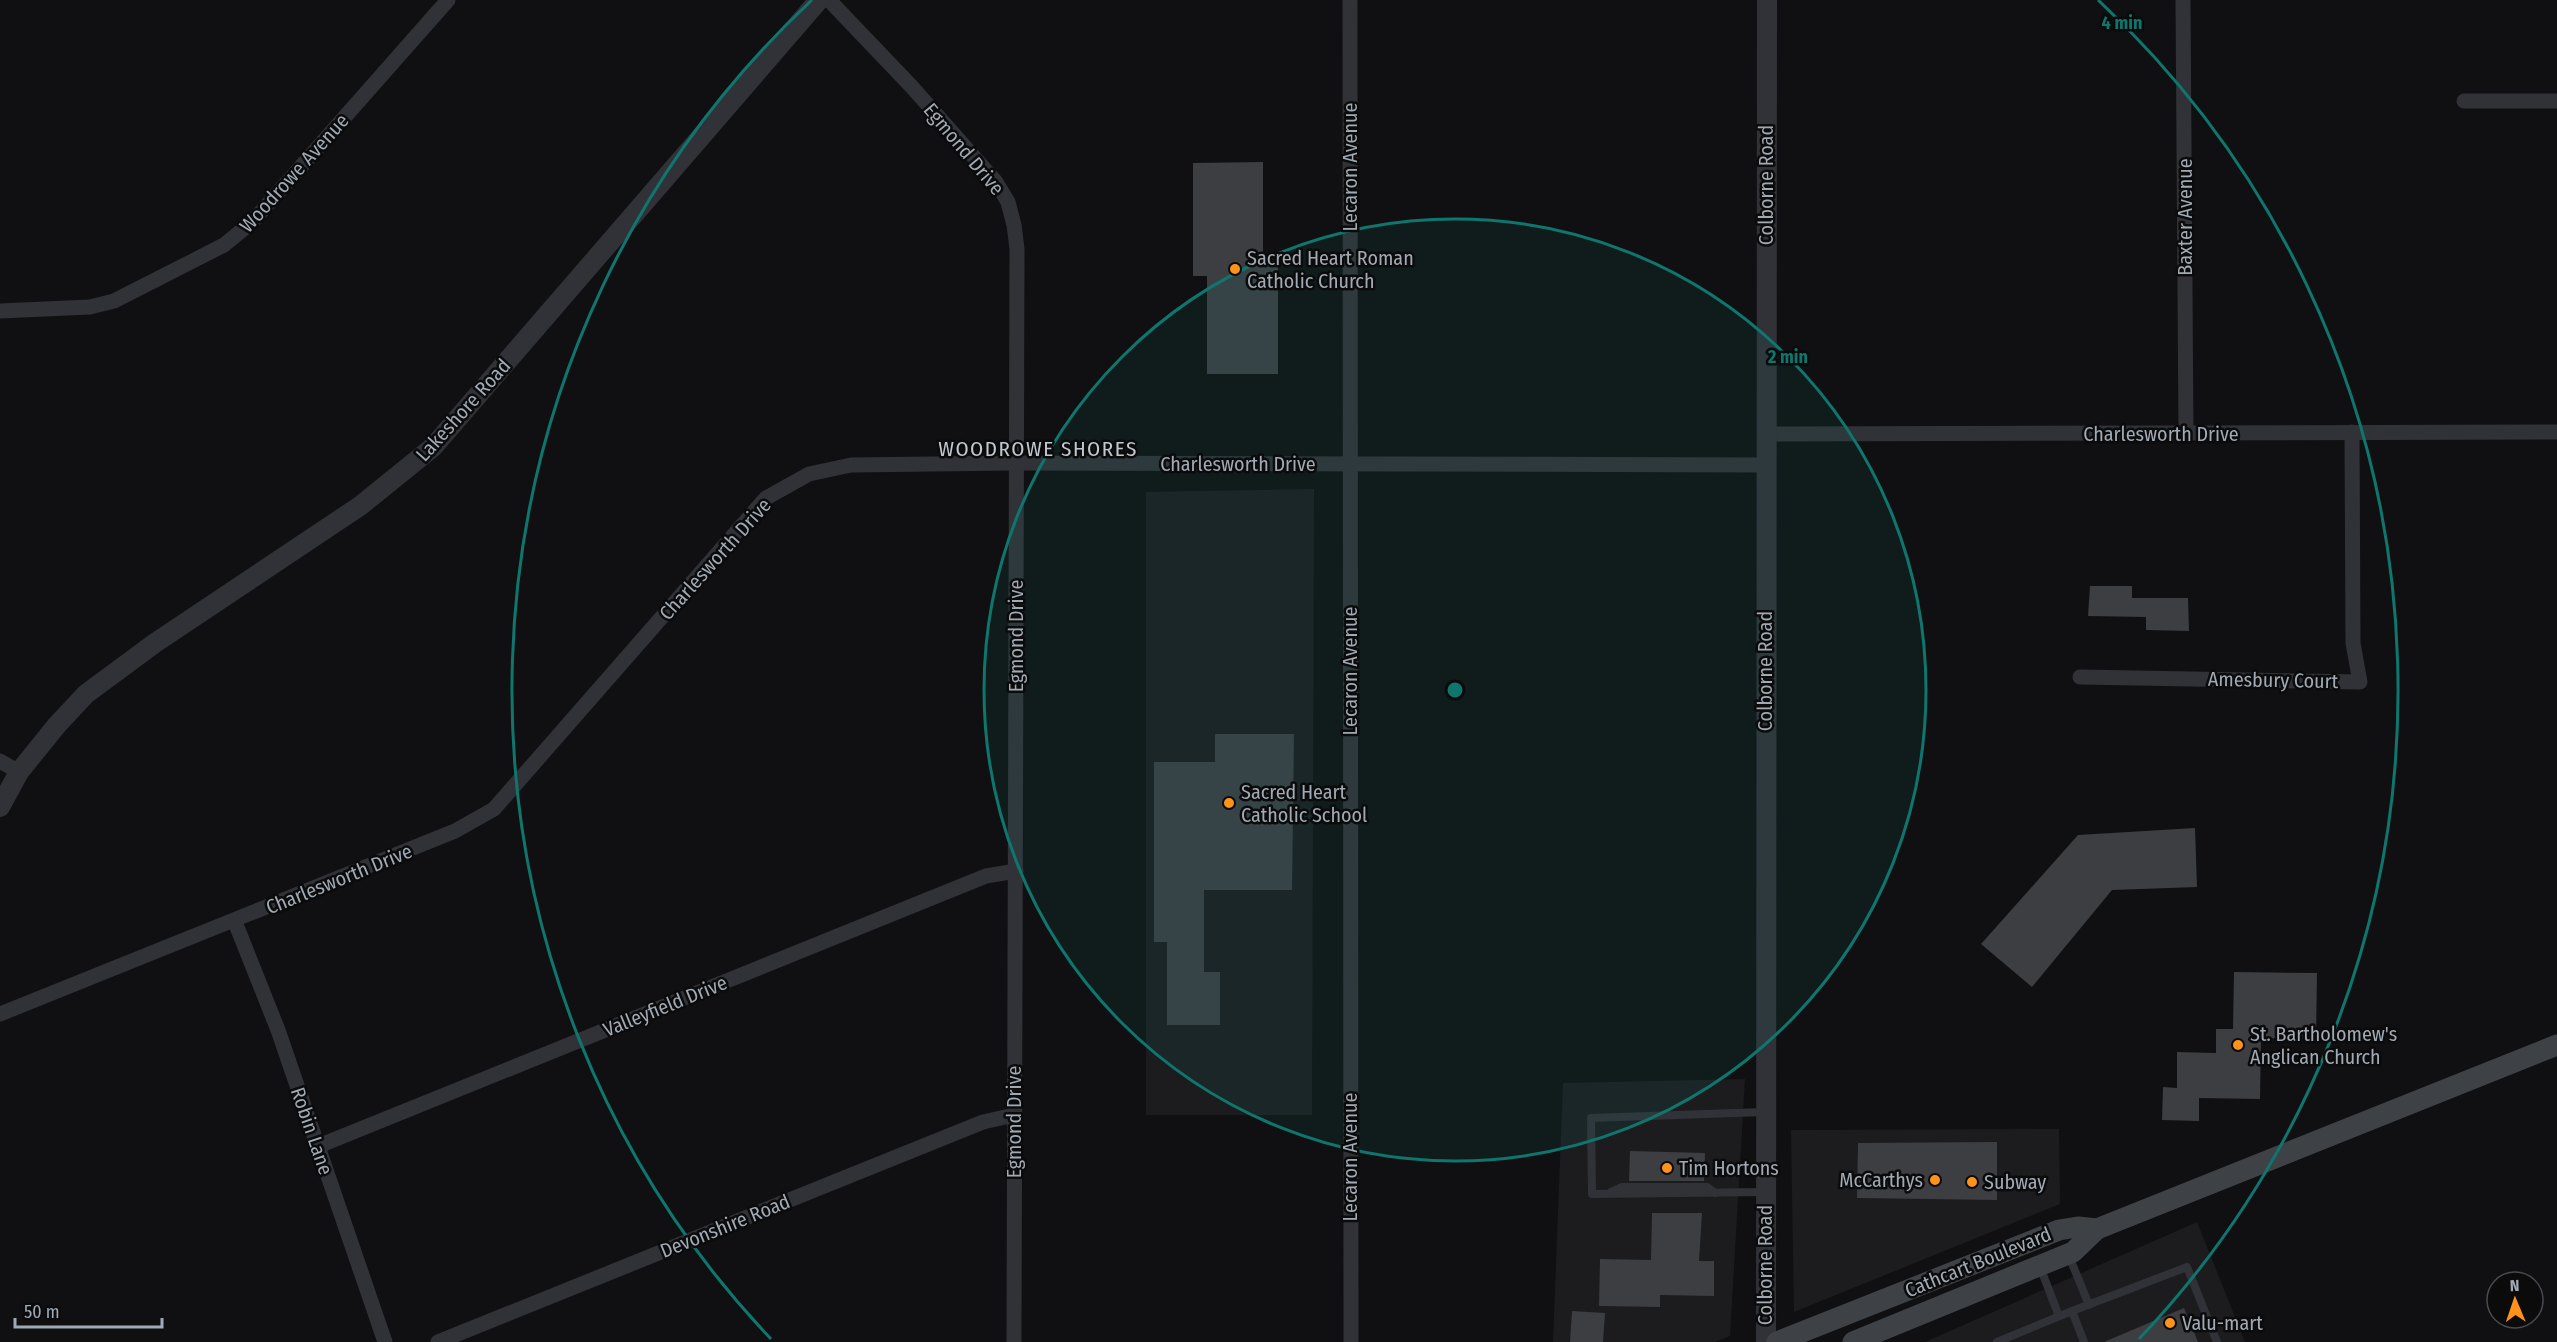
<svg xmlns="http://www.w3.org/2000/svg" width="2557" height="1342" font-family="'Fira Sans Condensed',sans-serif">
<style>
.built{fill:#1c1c1f}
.building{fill:#3c3e42}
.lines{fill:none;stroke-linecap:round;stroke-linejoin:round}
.service{stroke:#313237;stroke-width:8}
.minor{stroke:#313237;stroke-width:15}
.tertiary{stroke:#313237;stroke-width:20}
.secondary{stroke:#3e4247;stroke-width:21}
.ring{fill:none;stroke:#0f766e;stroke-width:3}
.poi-dot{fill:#ff931a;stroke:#0b0b0c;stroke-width:2}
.labels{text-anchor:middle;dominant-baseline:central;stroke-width:5;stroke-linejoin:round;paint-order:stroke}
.street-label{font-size:20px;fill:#a0a9b4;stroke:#0b0b0c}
.poi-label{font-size:20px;fill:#a0a9b4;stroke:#0b0b0c;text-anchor:start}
.neighbourhood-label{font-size:21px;letter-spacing:1.5px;fill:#c1c7cf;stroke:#0b0b0c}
.centre{fill:#0f766e;stroke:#0b0b0c;stroke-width:3}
.ring-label{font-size:18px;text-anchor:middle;font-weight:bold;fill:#0f766e;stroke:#0b0b0c;stroke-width:5;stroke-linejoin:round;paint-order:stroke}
</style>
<rect width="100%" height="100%" fill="#101012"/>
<g class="built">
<polygon points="1314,489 1312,1115 1146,1115 1146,492"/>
<polygon points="1745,1079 1730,1336 1715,1342 1553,1342 1563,1083"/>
<polygon points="2059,1129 2060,1204 1794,1312 1791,1130"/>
<polygon points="2197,1222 2245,1342 1925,1342"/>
</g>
<g class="building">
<polygon points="1263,162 1263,262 1278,262 1278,374 1207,374 1207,276 1193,276 1193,163"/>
<polygon points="2090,586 2132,586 2132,598 2188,598 2189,631 2146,630 2146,617 2088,616"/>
<polygon points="1215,734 1294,734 1292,890 1204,890 1204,972 1220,972 1220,1025 1167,1025 1167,942 1154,942 1154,762 1215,762"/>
<polygon points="2195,828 2197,887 2112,890 2032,987 1981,944 2078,835"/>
<polygon points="2234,972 2317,973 2316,1039 2261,1038 2260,1099 2199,1098 2199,1121 2162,1120 2163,1087 2177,1088 2177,1052 2216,1053 2216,1029 2233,1029"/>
<polygon points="1997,1142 1997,1200 1857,1198 1858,1143"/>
<polygon points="1630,1151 1705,1153 1704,1181 1629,1181"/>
<polygon points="1652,1213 1702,1213 1699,1261 1714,1261 1714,1296 1660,1295 1660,1307 1599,1306 1600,1259 1651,1260"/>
<polygon points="2184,1308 2198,1342 2104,1342"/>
<polygon points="1572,1311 1605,1313 1603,1342 1570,1342"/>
</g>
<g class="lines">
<g class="service">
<polyline points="1764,1112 1591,1118 1592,1194 1765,1192"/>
<polyline points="1611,1192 1622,1187 1707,1187 1715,1193"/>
<polyline points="2069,1256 2089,1305"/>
<polyline points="2040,1267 2059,1316"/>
<polyline points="2072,1311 2187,1267 2217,1342"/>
<polyline points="1997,1342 2072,1311 2084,1342"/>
</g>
<g class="minor">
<polyline points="829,0 912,87 996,182 1008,202 1014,225 1017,249 1014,1342"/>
<polyline points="1350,0 1351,1342"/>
<polyline points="2183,0 2186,434"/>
<polyline points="2464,101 2557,101"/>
<polyline points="0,311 90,307 114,301 224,245 252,222 448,0"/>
<polyline points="1765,434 2557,432"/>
<polyline points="2080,677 2360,682 2353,643 2352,432"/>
<polyline points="0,761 19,772"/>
<polyline points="235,922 278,1030 385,1342"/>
<polyline points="0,1014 455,831 494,809 766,498 809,474 851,465 1015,463 1765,465"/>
<polyline points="316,1147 986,876 1016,871"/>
<polyline points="438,1342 983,1122 1014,1115"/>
</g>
<g class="tertiary">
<polyline points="0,807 19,772 57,725 86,694 155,643 360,506 433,447 819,0"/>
<polyline points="1766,1342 1767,0"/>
</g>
<g class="secondary">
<polyline points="1777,1342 2059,1230 2078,1227 2097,1229 2557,1045"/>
<polyline points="1853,1342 2073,1252 2097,1229"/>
</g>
</g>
<circle cx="1455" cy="690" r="471" fill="#0f766e" fill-opacity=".12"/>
<g class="ring">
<circle cx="1455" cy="690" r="471"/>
<path d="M771 1339A943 943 0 0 1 812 0M2098 0A943 943 0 0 1 2139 1339"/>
</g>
<g class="poi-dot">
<circle cx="1235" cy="269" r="6"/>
<circle cx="1229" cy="803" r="6"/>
<circle cx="2238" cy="1045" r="6"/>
<circle cx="1667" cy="1168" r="6"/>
<circle cx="1935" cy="1180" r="6"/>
<circle cx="1972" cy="1182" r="6"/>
<circle cx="2170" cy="1323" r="6"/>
</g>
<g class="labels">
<g class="street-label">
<text transform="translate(964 149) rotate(50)">Egmond Drive</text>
<text transform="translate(1350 167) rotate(-90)">Lecaron Avenue</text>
<text transform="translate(294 173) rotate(-48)">Woodrowe Avenue</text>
<text transform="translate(1766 185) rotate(-90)">Colborne Road</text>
<text transform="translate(2185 217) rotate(-90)">Baxter Avenue</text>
<text transform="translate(463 410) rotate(-48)">Lakeshore Road</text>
<text x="2161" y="434">Charlesworth Drive</text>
<text x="1238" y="464">Charlesworth Drive</text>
<text transform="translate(715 559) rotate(-48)">Charlesworth Drive</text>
<text transform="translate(1016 636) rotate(-90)">Egmond Drive</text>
<text transform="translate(1350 671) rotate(-90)">Lecaron Avenue</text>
<text transform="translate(1765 671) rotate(-90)">Colborne Road</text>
<text transform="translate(2273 680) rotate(1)">Amesbury Court</text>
<text transform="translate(339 879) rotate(-22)">Charlesworth Drive</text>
<text transform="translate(665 1006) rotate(-22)">Valleyfield Drive</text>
<text transform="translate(1014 1122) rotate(-90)">Egmond Drive</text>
<text transform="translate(312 1131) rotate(71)">Robin Lane</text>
<text transform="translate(1350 1157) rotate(-90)">Lecaron Avenue</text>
<text transform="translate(725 1226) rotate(-22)">Devonshire Road</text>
<text transform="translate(1978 1262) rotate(-22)">Cathcart Boulevard</text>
<text transform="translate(1765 1265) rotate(-90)">Colborne Road</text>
</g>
<g class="poi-label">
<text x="1247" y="258">Sacred Heart Roman<tspan x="1247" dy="23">Catholic Church</tspan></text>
<text x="1241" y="792">Sacred Heart<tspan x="1241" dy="23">Catholic School</tspan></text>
<text x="2250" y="1034">St. Bartholomew's<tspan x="2250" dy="23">Anglican Church</tspan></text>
<text x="1679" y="1168">Tim Hortons</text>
<text x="1923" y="1180" text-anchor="end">McCarthys</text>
<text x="1984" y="1182">Subway</text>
<text x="2182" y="1323">Valu-mart</text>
</g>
<g class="neighbourhood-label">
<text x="1038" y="449">WOODROWE SHORES</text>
</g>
</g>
<circle cx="1455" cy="690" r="9" class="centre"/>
<g class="ring-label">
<text x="2122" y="29">4 min</text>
<text x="1788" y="363">2 min</text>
</g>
<g transform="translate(2515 1300) rotate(358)"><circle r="28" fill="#0b0b0c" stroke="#474a4f" stroke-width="1.5"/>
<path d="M0-4.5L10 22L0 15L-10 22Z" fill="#ff931a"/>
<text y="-9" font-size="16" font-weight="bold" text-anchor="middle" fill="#a0a9b4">N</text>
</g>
<path d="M15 1318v9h147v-9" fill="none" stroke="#a0a9b4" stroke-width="3"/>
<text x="24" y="1318" font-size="18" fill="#a0a9b4" stroke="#0b0b0c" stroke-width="4.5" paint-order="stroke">50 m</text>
</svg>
